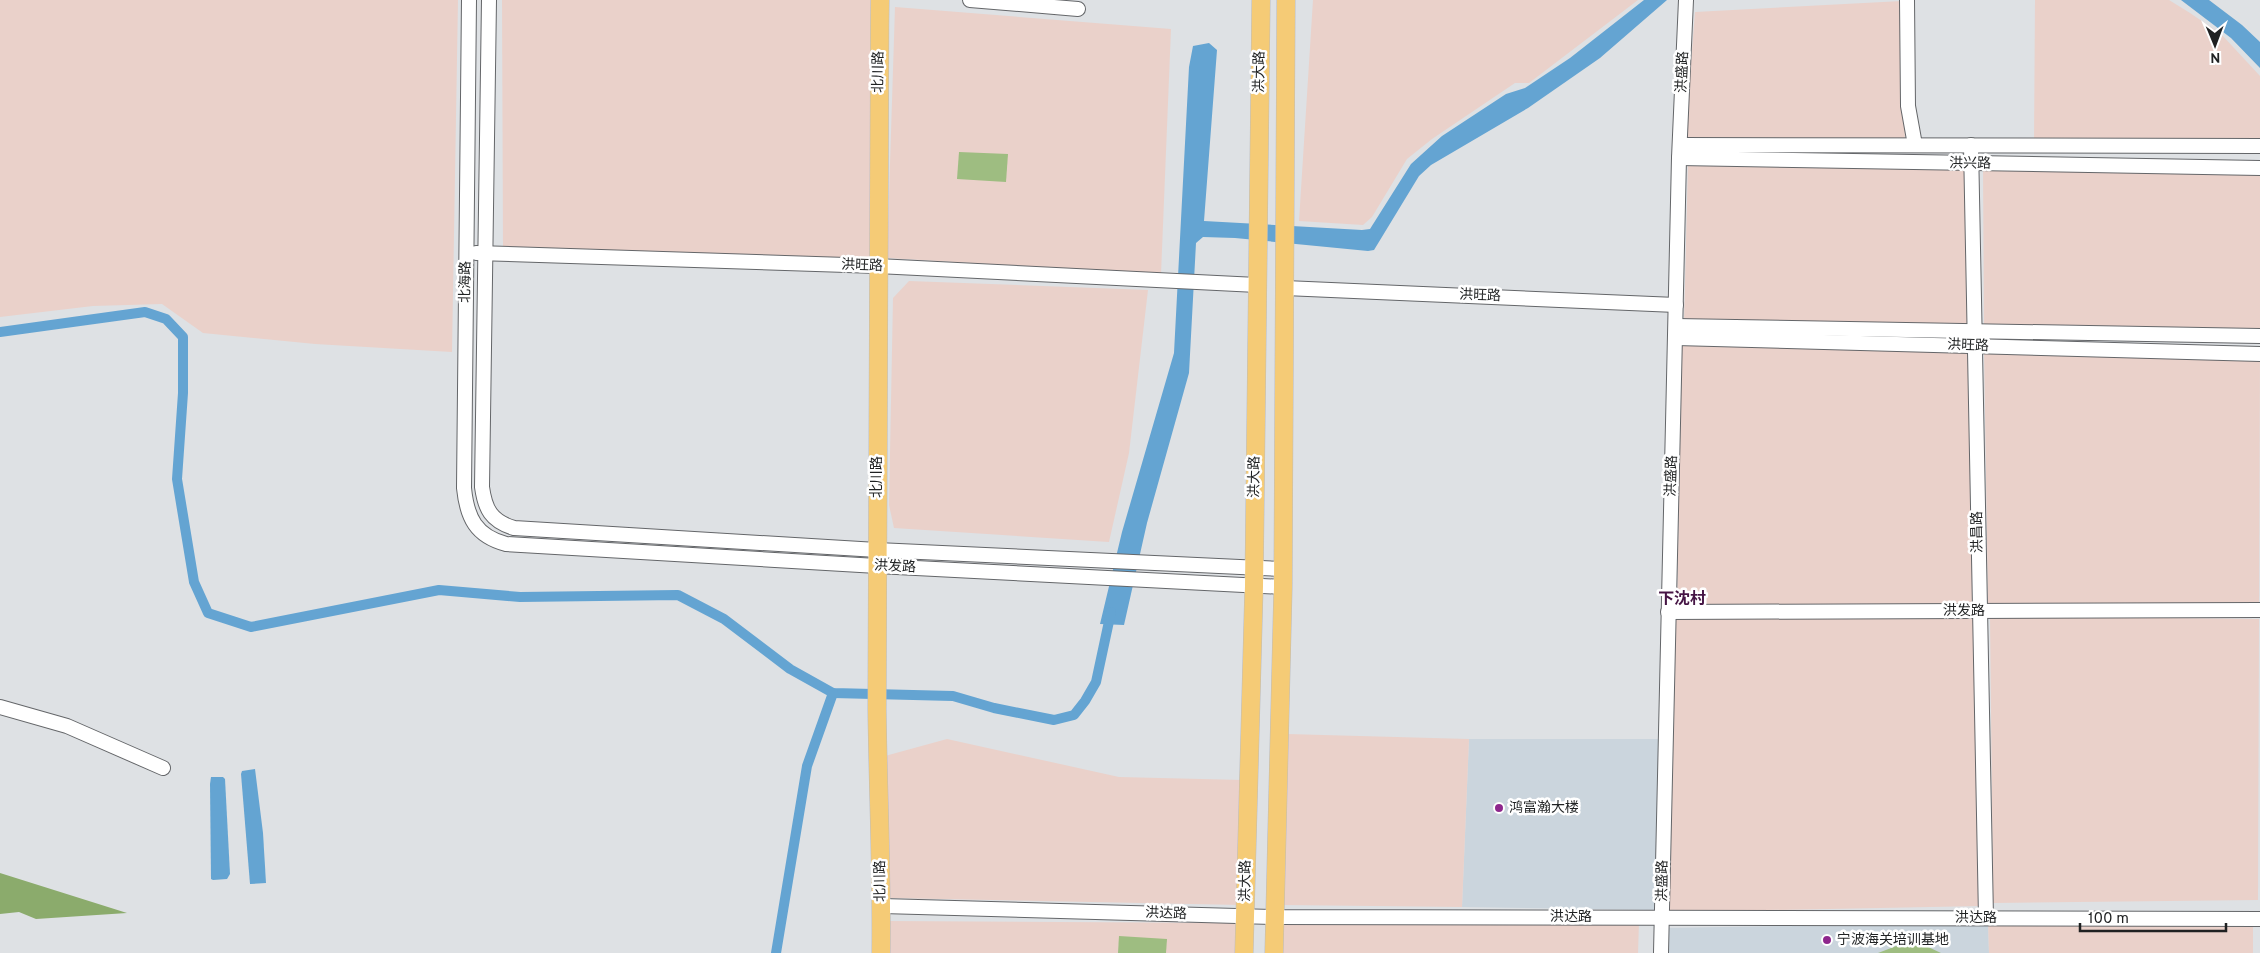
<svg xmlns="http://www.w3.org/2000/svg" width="2260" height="953" font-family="Overpass,'Noto Sans SC',sans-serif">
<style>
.built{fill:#cbd5dd}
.industrial{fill:#ead1ca}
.green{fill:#9ebd81}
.forest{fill:#8bab6c}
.water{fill:#64a4d2}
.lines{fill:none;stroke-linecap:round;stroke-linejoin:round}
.canal{stroke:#64a4d2;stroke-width:10}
.minor-casing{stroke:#646669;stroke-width:16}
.major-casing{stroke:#bcbcbd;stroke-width:19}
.minor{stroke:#fff;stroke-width:14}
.major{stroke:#f5cb76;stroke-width:18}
.poi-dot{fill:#8e278d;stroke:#fff;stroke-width:2}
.labels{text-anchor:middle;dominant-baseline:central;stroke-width:5;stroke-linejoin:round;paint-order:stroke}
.street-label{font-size:14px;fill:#1f2122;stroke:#fff}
.poi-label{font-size:14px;fill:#1f2122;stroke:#fff;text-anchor:start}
.quarter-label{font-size:16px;font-weight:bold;fill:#461545;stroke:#fff}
</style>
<rect width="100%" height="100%" fill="#dee1e4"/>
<g class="built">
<polygon points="1469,739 1660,739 1655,910 1462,907"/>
<polygon points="1988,922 1989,953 1665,953 1666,928"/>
</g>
<g class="industrial">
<polygon points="0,0 458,0 452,352 315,344 203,333 162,304 93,306 0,317"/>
<polygon points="502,0 873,0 873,259 503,248"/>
<polygon points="1313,0 1638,0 1529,83 1515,83 1432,139 1407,159 1372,217 1363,225 1299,221"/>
<polygon points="2035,0 2169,0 2190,13 2221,34 2260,76 2260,142 2034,142"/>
<polygon points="1902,1 1905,141 1685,140 1695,12"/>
<polygon points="895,7 1171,29 1161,274 887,258"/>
<polygon points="1688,162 1968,166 1972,328 1684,323"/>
<polygon points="1983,167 2260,170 2260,333 1984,329"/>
<polygon points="909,281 1148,290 1129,453 1109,542 894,528 889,505 893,298"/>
<polygon points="1682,341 1971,350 1976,607 1677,608"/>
<polygon points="1984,349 2260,356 2259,605 1988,606"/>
<polygon points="1990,616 2259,619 2258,900 1993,903"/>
<polygon points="1977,617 1981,906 1668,912 1669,804 1676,618"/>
<polygon points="1287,734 1469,739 1462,907 1283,905"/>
<polygon points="947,739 1119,777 1243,780 1241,905 887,898 885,756"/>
<polygon points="886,921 1239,923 1238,953 886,953"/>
<polygon points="1278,922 1639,922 1638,953 1277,953"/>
<polygon points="1988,922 2253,923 2253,953 1989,953"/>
</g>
<g class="green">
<polygon points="959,152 1008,154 1006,182 957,179"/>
<polygon points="1119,936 1167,939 1166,953 1118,953"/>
<polygon points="1899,945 1926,946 1941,953 1878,953"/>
</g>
<polygon class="forest" points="0,873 127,913 36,919 19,912 0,914"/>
<g class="water">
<polygon points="1644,0 1667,0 1600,58 1528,108 1431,165 1419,176 1374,250 1368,251 1235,238 1203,237 1196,243 1189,373 1147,523 1124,625 1100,624 1122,532 1174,353 1189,67 1193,46 1209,43 1217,50 1204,221 1362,230 1370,229 1411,164 1442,136 1506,94 1525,88 1570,58"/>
<polygon points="2181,0 2209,0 2242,25 2260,42 2260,68 2231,38"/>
<polygon points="255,769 263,833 266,883 250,884 241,774 242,771"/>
<polygon points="211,777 223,777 225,779 230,874 227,879 213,880 211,879 210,784"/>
</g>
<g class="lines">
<g class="canal">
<polyline points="0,332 145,312 166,319 183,337 183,393 177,479 194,582 208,613 251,627 439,590 520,597 678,595 724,619 790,669 833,693 953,696 994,708 1054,720 1074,715 1085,701 1096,682 1111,612"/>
<polyline points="776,953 807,766 833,693"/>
</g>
<g class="minor-casing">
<g id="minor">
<path d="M469 0 464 488C467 518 476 536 506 544L877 566 1283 587"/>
<path d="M489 0 482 487C485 509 491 521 514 528L877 550 1283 569"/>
<polyline points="970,0 1078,9"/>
<polyline points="1907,0 1908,106 1915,145"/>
<polyline points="1680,145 2260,146"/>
<polyline points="1971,145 1986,918"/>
<polyline points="1679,158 2260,168"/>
<polyline points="476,253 877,266 1257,285"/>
<polyline points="1285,288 1676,305"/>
<polyline points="1676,326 2260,336"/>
<polyline points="1676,338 2260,354"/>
<polyline points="1668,612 2260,610"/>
<polyline points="0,707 67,726 163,768"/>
<polyline points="882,906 1275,917 2260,919"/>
<polyline points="1661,953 1679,158 1686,0"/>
</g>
</g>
<g class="major-casing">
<g id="major">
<path d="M880 0C877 236 877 472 877 709 878 790 882 872 881 953"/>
<polyline points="1244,953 1254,586 1261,0"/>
<polyline points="1274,953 1283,587 1286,0"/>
</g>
</g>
<use href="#minor" class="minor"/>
<use href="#major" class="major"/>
</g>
<g class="poi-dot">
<circle cx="1499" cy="808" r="5"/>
<circle cx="1827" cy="940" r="5"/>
</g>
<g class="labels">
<g class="street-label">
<text transform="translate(879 72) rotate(-89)">北川路</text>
<text transform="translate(1260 72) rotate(-89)">洪大路</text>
<text transform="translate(1683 72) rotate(-87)">洪盛路</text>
<text transform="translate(1970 164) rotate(1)">洪兴路</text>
<text transform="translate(862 266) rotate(2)">洪旺路</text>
<text transform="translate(466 282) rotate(-89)">北海路</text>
<text transform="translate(1480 296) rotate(2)">洪旺路</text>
<text transform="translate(1968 346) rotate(2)">洪旺路</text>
<text transform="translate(1672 476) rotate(-88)">洪盛路</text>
<text transform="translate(877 477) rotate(-90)">北川路</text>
<text transform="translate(1255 477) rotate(-89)">洪大路</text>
<text transform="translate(1978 532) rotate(-91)">洪昌路</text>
<text transform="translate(895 567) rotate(3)">洪发路</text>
<text x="1964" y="611">洪发路</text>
<text transform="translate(881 881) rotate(-91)">北川路</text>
<text transform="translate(1246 881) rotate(-89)">洪大路</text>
<text transform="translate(1663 881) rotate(-89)">洪盛路</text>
<text transform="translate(1166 914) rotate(2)">洪达路</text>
<text x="1571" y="917">洪达路</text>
<text x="1976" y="918">洪达路</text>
</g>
<g class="poi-label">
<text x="1509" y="808">鸿富瀚大楼</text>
<text x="1837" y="940">宁波海关培训基地</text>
</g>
<g class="quarter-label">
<text x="1682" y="600">下沈村</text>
</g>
</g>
<g transform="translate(2215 45) rotate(179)" stroke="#ffffff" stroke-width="4" paint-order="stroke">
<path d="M0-4L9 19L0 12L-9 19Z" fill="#1f2122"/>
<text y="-8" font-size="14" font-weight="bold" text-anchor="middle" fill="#1f2122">N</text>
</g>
<path d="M2080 923v8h146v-8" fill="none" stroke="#1f2122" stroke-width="2.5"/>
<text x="2088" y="923" font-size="15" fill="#1f2122" stroke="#ffffff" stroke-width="4" paint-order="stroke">100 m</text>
</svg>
